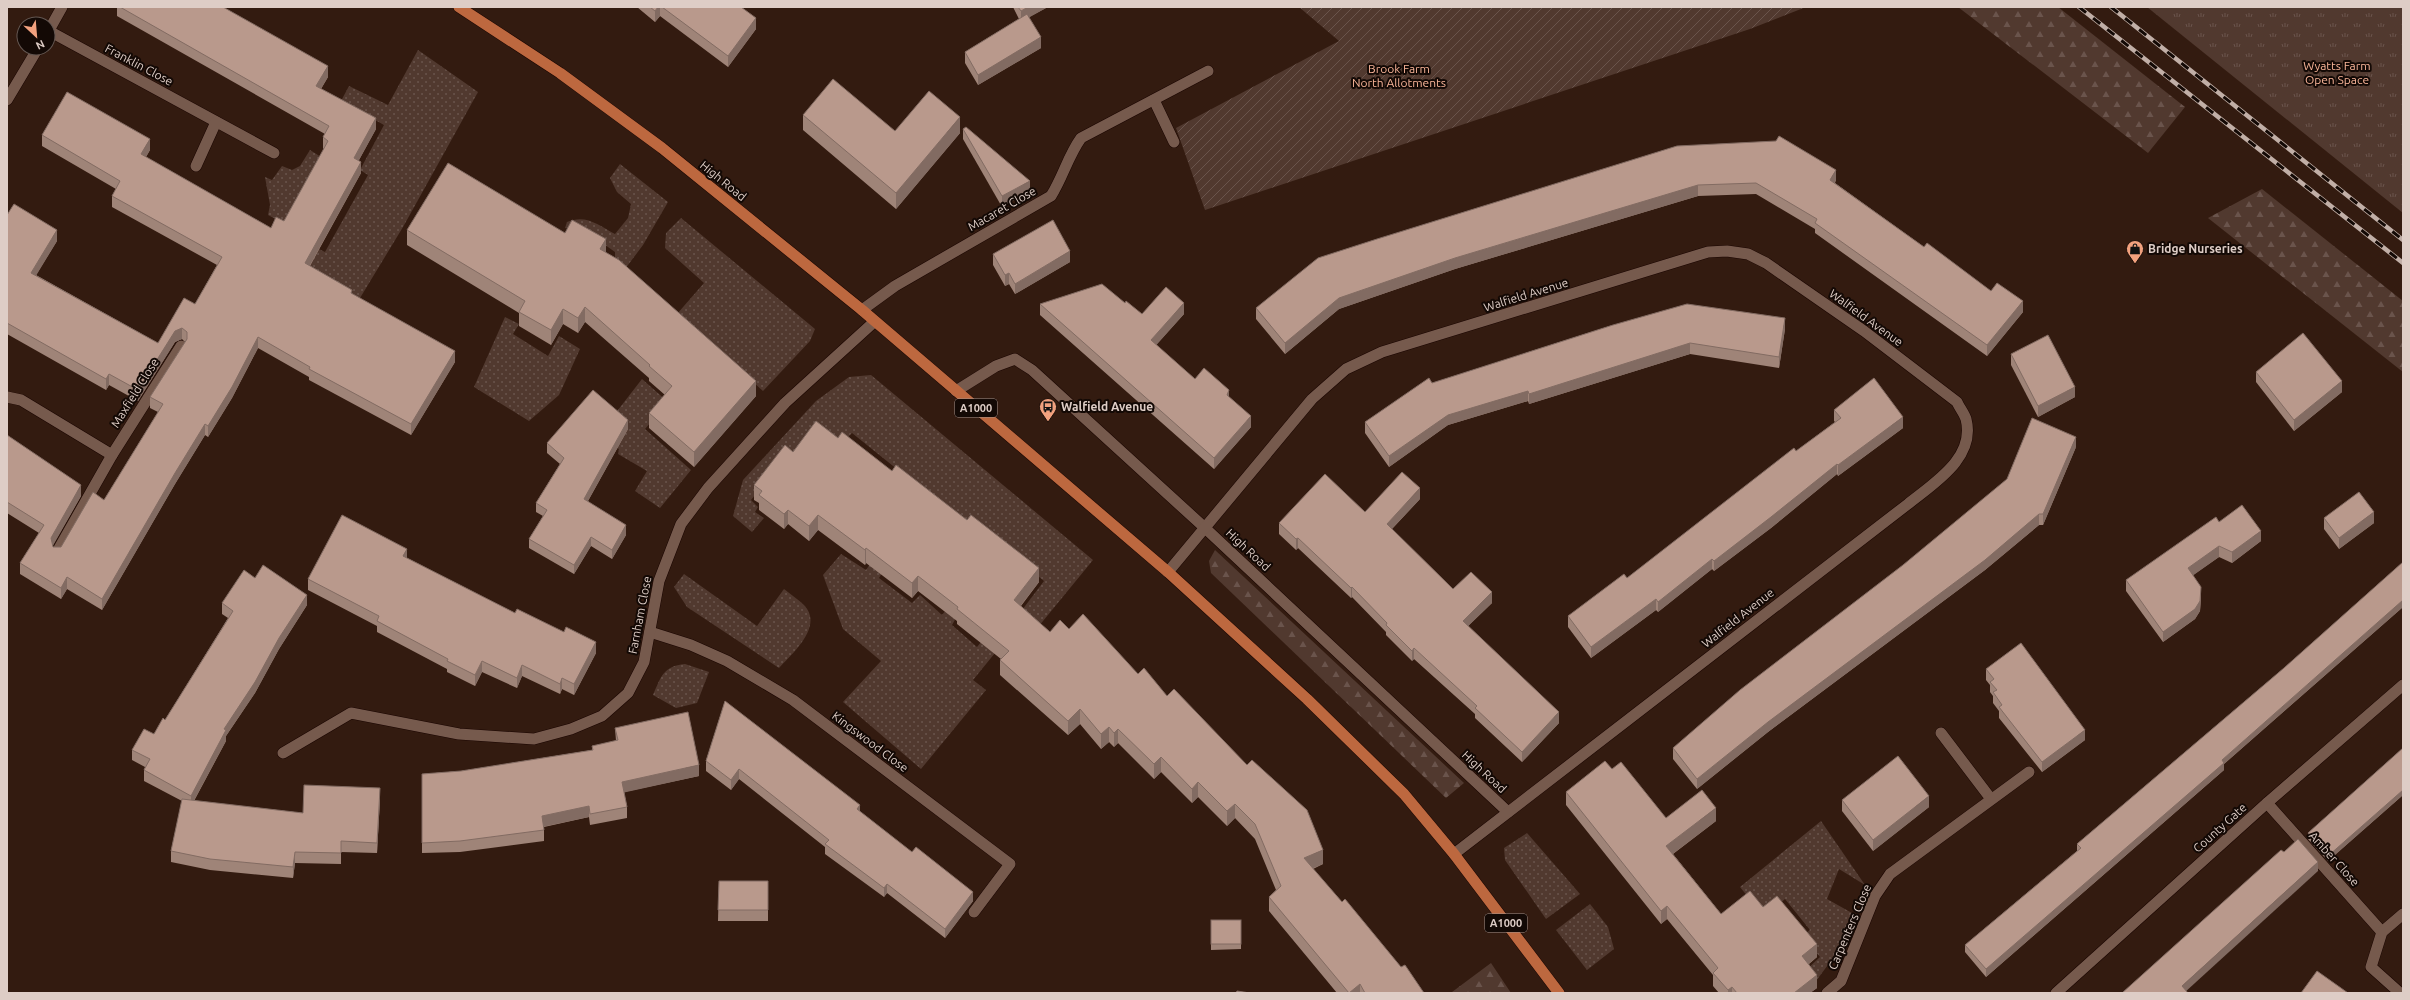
<svg xmlns="http://www.w3.org/2000/svg" width="2410" height="1000" font-family="Ubuntu,sans-serif">
	<style>
		.grass { fill: url(#grass-dots) }
		.forest { fill: url(#forest-firs) }
		.park { fill: url(#park-tufts) }
		.garden { fill: url(#garden-furrows) }
		.lines { fill: none; stroke-linecap: round; stroke-linejoin: round }
		.minor-casing { stroke: #1a0500; stroke-width: 12 }
		.primary-casing { stroke: #1a0500; stroke-width: 12 }
		.minor { stroke: #765a4d; stroke-width: 11 }
		.primary { stroke: #bd683f; stroke-width: 11 }
		.rail-casing { stroke: #c1afa7; stroke-width: 4.5 }
		.rail { stroke: #130905; stroke-width: 3; stroke-dasharray: 9; stroke-linecap: butt }
		.wall { fill: #9f8478 }
		.shaded-wall { fill: #826b62 }
		.building { fill: #b9998c; stroke: #826b62 }
		.labels { text-anchor: middle; stroke-width: 4; stroke-linejoin: round; paint-order: stroke }
		.shield { fill: #130905; stroke: #a1928c; stroke-width: 1 }
		.shield-label { font-size: 11px; font-weight: bold; fill: #decdc6 }
		.street-label { font-size: 12px; fill: #decdc6; stroke: #130905 }
		.park-label { font-size: 12px; fill: #f9b599; stroke: #130905 }
		.poi-label { font-size: 12px; font-weight: bold; fill: #decdc6; stroke: #130905; text-anchor: start }
	</style>
	<defs>
		<pattern id="grass-dots" width="8" height="8" patternUnits="userSpaceOnUse"><rect width="8" height="8" fill="#51392f"/><path d="M2 2h.1M6 6h.1" fill="none" stroke="#6a544c" stroke-width="1.8" stroke-linecap="round"/></pattern>
		<pattern id="forest-firs" width="22" height="20" patternUnits="userSpaceOnUse"><rect width="22" height="20" fill="#51392f"/><path d="M5 1l3.5 6h-7zM16 11l3.5 6h-7z" fill="#6a544c"/></pattern>
		<pattern id="park-tufts" width="24" height="20" patternUnits="userSpaceOnUse"><rect width="24" height="20" fill="#51392f"/><path d="M3 7l-1-3M5 7V3M7 7l1-3M15 17l-1-3M17 17v-4M19 17l1-3" fill="none" stroke="#6a544c"/></pattern>
		<pattern id="garden-furrows" width="10" height="10" patternUnits="userSpaceOnUse"><rect width="10" height="10" fill="#51392f"/><path d="M-1 1l2-2M0 10L10 0M9 11l2-2" fill="none" stroke="#6a544c"/></pattern>
	</defs>
	<rect width="100%" height="100%" fill="#331b10"/>
	<g class="grass">
		<polygon points="418,50 478,92 403,227 360,298 322,277 295,290 319,249 325,252 368,175 360,170 384,125 341,101 349,86 388,105"/>
		<polygon points="310,150 321,157 283,223 268,215 270,205 265,177 272,180 282,166 292,170 300,166"/>
		<path d="M620,164L668,202L643,245L625,269L615,261V252L591,235L565,228L567,222C586,214 598,225 615,234L628,218L631,204L617,192L610,178Z"/>
		<polygon points="681,218 815,329 810,341 763,391 677,314 704,283 665,248 666,233"/>
		<polygon points="505,317 519,324 513,334 548,356 559,336 580,349 559,395 529,421 474,387"/>
		<polygon points="871,375 1093,560 1034,632 1016,618 1044,581 968,518 964,523 852,433 842,443 792,460 787,456 751,500 758,507 755,512 764,518 752,532 733,516 743,480 816,401 849,377"/>
		<polygon points="642,379 668,402 645,429 691,470 660,508 635,491 647,471 618,454 619,449 597,437"/>
		<polygon points="841,554 866,570 870,564 882,573 879,578 912,603 920,595 942,615 946,610 956,618 952,625 977,647 981,642 995,653 973,680 986,690 921,769 843,702 881,661 843,629 823,575"/>
		<path d="M684,574L757,626L784,589C790,594 798,599 804,605C824,626 793,653 779,668L687,607L674,587Z"/>
		<path d="M685,664L709,672L697,703L676,708L653,695C661,677 663,666 685,664Z"/>
		<polygon points="1821,821 1865,885 1839,869 1827,899 1852,913 1836,954 1816,981 1806,970 1820,957 1802,936 1810,930 1785,899 1764,917 1740,887"/>
		<polygon points="1527,833 1580,894 1546,919 1505,860 1504,848"/>
		<polygon points="1590,904 1608,927 1614,949 1587,970 1556,930"/>
	</g>
	<g class="forest">
		<polygon points="1958,7 2058,7 2185,107 2148,153"/>
		<polygon points="2262,189 2403,301 2403,372 2208,218"/>
		<polygon points="1215,550 1464,783 1446,798 1211,573 1209,561"/>
		<polygon points="1491,963 1511,993 1452,993 1452,992"/>
	</g>
	<polygon class="park" points="2147,7 2403,7 2403,213"/>
	<polygon class="garden" points="1299,7 1806,7 1750,29 1205,210 1176,128 1339,41"/>
	<g class="lines">
		<defs>
			<g id="minor">
				<polyline points="49,31 274,153"/>
				<polyline points="48,32 62,7"/>
				<polyline points="7,100 38,48"/>
				<polyline points="1154,100 1174,142"/>
				<polyline points="196,166 216,122"/>
				<path d="M862,310L895,286L1051,196C1063,177 1068,156 1081,138L1208,71"/>
				<polyline points="956,391 996,366 1015,359 1032,370 1205,528 1508,812"/>
				<polyline points="7,397 21,400 112,455 57,552"/>
				<polyline points="112,455 181,346"/>
				<path d="M1168,572L1312,399L1346,369L1382,352L1708,252L1727,251L1748,254L1766,263L1864,331L1957,402C1959,407 1964,413 1966,419C1976,458 1934,483 1908,504L1454,854"/>
				<polyline points="650,632 691,645 727,661 793,700 1010,864 974,912"/>
				<polyline points="1941,733 1991,799"/>
				<polyline points="283,753 351,713 459,734 534,739 571,729 602,716 628,693 644,662 659,581 681,524 708,488 785,403 874,322"/>
				<polyline points="2267,803 2382,932"/>
				<polyline points="1827,993 1841,981 1875,896 1890,874 2029,772"/>
				<polyline points="2056,993 2267,803 2403,685"/>
				<polyline points="2400,993 2371,967 2382,932 2403,914"/>
			</g>
			<polyline id="primary" points="459,7 560,73 662,148 862,310 1168,572 1307,699 1404,794 1454,854 1559,993"/>
		</defs>
		<use href="#minor" class="minor-casing"/>
		<use href="#primary" class="primary-casing"/>
		<use href="#minor" class="minor"/>
		<use href="#primary" class="primary"/>
		<defs>
			<g id="rail">
				<polyline points="2079,7 2403,263"/>
				<polyline points="2111,7 2403,240"/>
			</g>
		</defs>
		<use href="#rail" class="rail-casing"/>
		<use href="#rail" class="rail"/>
	</g>
	<g class="wall">
		<polygon points="117,7 223,7 328,77 321,89 376,129 359,160 361,173 310,266 455,362 411,435 309,380 309,377 258,348 232,398 208,437 205,435 175,484 102,610 67,589 61,599 20,574 20,563 39,533 7,513 7,435 81,496 53,545 53,547 61,547 104,500 158,412 150,408 150,397 185,342 182,339 175,342 138,401 109,385 106,390 7,334 7,215 57,241 36,275 158,343 195,304 217,265 112,207 112,196 116,189 42,146 42,135 150,150 146,157 271,228 284,221 324,149 323,148 323,137 325,134 117,16"/>
		<polygon points="637,7 741,7 756,29 728,67 660,16 655,22"/>
		<polygon points="1013,7 1046,7 1046,8 1029,17 1041,48 978,85 965,63 965,52 1019,19"/>
		<polygon points="803,115 895,131 960,133 896,209 803,130"/>
		<polygon points="963,129 1030,191 1002,207 963,139"/>
		<polygon points="1677,146 1836,180 1835,183 1924,247 2023,312 1987,356 1815,233 1815,229 1756,194 1698,196 1455,269 1339,309 1285,354 1256,319 1256,308"/>
		<polygon points="407,230 565,233 606,253 756,396 694,467 649,428 649,413 665,395 649,381 649,378 585,322 578,333 563,324 551,345 519,326 519,313 407,245"/>
		<polygon points="993,254 1070,262 1015,294 1009,284 1005,286 993,265"/>
		<polygon points="1125,303 1142,314 1184,314 1156,345 1195,379 1229,397 1251,427 1214,469 1040,315 1040,304"/>
		<polygon points="1613,325 1785,329 1779,368 1690,354 1529,404 1528,401 1448,425 1389,467 1365,433 1365,422 1432,383"/>
		<polygon points="2011,354 2075,397 2038,417 2011,365"/>
		<polygon points="2256,372 2342,392 2294,431 2256,382"/>
		<polygon points="1834,410 1903,428 1838,476 1837,474 1771,528 1714,571 1712,569 1658,612 1656,610 1591,658 1568,627 1568,616 1627,578 1835,422 1834,421"/>
		<polygon points="628,429 588,501 626,535 612,559 591,546 574,574 529,548 529,539 543,516 536,512 536,503 560,464 547,453 547,443"/>
		<polygon points="838,438 892,471 1039,582 1021,606 1050,632 1069,629 1138,674 1167,696 1323,864 1313,869 1342,902 1424,993 1337,993 1269,911 1269,897 1276,890 1255,839 1235,818 1227,826 1198,797 1192,803 1161,772 1154,779 1118,743 1114,747 1109,742 1101,749 1080,724 1068,735 1000,675 1000,660 1001,659 957,624 957,621 918,591 912,598 866,563 865,565 818,530 809,541 788,524 784,529 759,510 759,503 754,500 754,485 793,452"/>
		<polygon points="2076,447 2043,525 2039,525 1985,570 1768,732 1697,789 1673,759 1673,748"/>
		<polygon points="1420,499 1392,529 1453,589 1492,603 1468,626 1559,723 1522,762 1475,718 1475,714 1414,659 1412,661 1386,635 1386,632 1352,597 1351,598 1298,548 1296,550 1279,534 1279,523 1365,512"/>
		<polygon points="2324,518 2374,523 2339,549 2324,529"/>
		<polygon points="2219,522 2261,541 2232,563 2219,557 2193,575 2201,598 2200,611 2195,619 2163,642 2126,591 2126,580"/>
		<polygon points="407,558 515,613 596,653 574,695 562,689 560,694 522,676 517,688 482,672 475,686 447,672 447,669 377,632 377,626 308,590 308,579"/>
		<polygon points="2403,562 2403,607 2224,764 2224,770 1986,977 1965,952 1965,945 2077,851 2077,844 2284,668"/>
		<polygon points="255,578 307,605 279,649 255,693 226,736 226,741 194,801 303,813 380,799 377,853 341,852 341,864 295,863 293,878 210,870 171,862 171,851 182,801 144,781 144,770 145,767 132,760 132,750 154,734 165,720 228,618 222,614 222,603"/>
		<polygon points="1986,669 2085,740 2042,772 1999,718 1999,711 1993,703 1993,696 1990,692 1990,685 1986,680"/>
		<polygon points="725,701 860,812 973,901 945,938 887,893 884,897 825,854 825,847 739,779 731,790 706,771 706,761"/>
		<polygon points="615,728 699,776 624,792 627,807 627,818 590,825 589,817 544,827 544,841 460,852 422,853 422,774 461,771 592,750 592,746 616,741"/>
		<polygon points="2403,748 2403,795 2328,861 2308,839 2308,833"/>
		<polygon points="1612,769 1666,818 1716,821 1673,854 1721,914 1763,907 1817,957 1809,964 1817,988 1810,993 1719,993 1713,986 1713,975 1667,919 1661,924 1566,805 1566,792"/>
		<polygon points="1842,800 1929,807 1873,851 1842,811"/>
		<polygon points="719,881 768,881 768,921 718,921"/>
		<polygon points="1211,920 1241,920 1241,949 1211,950"/>
	</g>
	<g class="shaded-wall">
		<polygon points="658,7 660,7 660,16 655,22 655,11"/>
		<polygon points="1028,7 1046,7 1046,8 1021,22 1021,11"/>
		<polygon points="756,18 756,29 728,67 728,56"/>
		<polygon points="1041,37 1041,48 978,85 978,75"/>
		<polygon points="328,66 328,77 316,97 316,86"/>
		<polygon points="960,117 960,133 896,209 896,193"/>
		<polygon points="376,118 376,129 354,169 354,158"/>
		<polygon points="150,139 150,150 141,165 141,154"/>
		<polygon points="361,162 361,173 305,274 305,263"/>
		<polygon points="1836,170 1836,180 1830,190 1830,180"/>
		<polygon points="1030,181 1030,191 1002,207 1002,196"/>
		<polygon points="1698,185 1698,196 1455,269 1339,309 1285,354 1285,343 1339,298 1455,258"/>
		<polygon points="57,230 57,241 31,284 31,273"/>
		<polygon points="606,239 606,254 600,249"/>
		<polygon points="1070,251 1070,262 1015,294 1015,284"/>
		<polygon points="1009,273 1009,284 1005,286 1005,275"/>
		<polygon points="2023,301 2023,312 1987,356 1987,345"/>
		<polygon points="1184,303 1184,314 1151,351 1151,340"/>
		<polygon points="585,307 585,322 578,333 578,318"/>
		<polygon points="563,309 563,324 551,345 551,330"/>
		<polygon points="1785,318 1785,329 1779,368 1779,357"/>
		<polygon points="182,328 182,339 175,342 138,401 138,390 175,331"/>
		<polygon points="258,337 258,348 232,398 208,437 208,426"/>
		<polygon points="1690,343 1690,354 1529,404 1529,394"/>
		<polygon points="455,351 455,362 411,435 411,424"/>
		<polygon points="109,374 109,385 106,390 106,379"/>
		<polygon points="756,381 756,396 694,467 694,452"/>
		<polygon points="2342,381 2342,392 2294,431 2294,420"/>
		<polygon points="2075,387 2075,397 2038,417 2038,406"/>
		<polygon points="1229,390 1229,401 1227,395"/>
		<polygon points="1528,391 1528,401 1448,425 1389,467 1389,456 1448,415"/>
		<polygon points="1251,416 1251,427 1214,469 1214,458"/>
		<polygon points="1903,417 1903,428 1838,476 1838,465"/>
		<polygon points="628,420 628,429 584,508 584,499"/>
		<polygon points="205,424 205,435 175,484 102,610 102,599 175,473"/>
		<polygon points="2076,437 2076,447 2043,525 2043,514"/>
		<polygon points="1837,464 1837,474 1771,528 1714,571 1714,561"/>
		<polygon points="81,485 81,496 51,549 51,538"/>
		<polygon points="1420,488 1420,499 1387,534 1387,524"/>
		<polygon points="788,510 788,524 784,529 784,514"/>
		<polygon points="2374,512 2374,523 2339,549 2339,538"/>
		<polygon points="2039,514 2039,525 1985,570 1768,732 1697,789 1697,779 1768,722"/>
		<polygon points="818,515 818,530 809,541 809,526"/>
		<polygon points="626,525 626,535 612,559 612,550"/>
		<polygon points="2261,531 2261,541 2232,563 2232,552"/>
		<polygon points="591,537 591,546 574,574 574,565"/>
		<polygon points="1298,538 1298,548 1296,550 1296,539"/>
		<polygon points="2219,546 2219,557 2188,579 2188,568"/>
		<polygon points="866,548 866,563 865,565 865,550"/>
		<polygon points="407,549 407,560 403,556"/>
		<polygon points="1712,559 1712,569 1658,612 1658,602"/>
		<polygon points="1039,568 1039,582 1014,614 1014,600"/>
		<polygon points="918,576 918,591 912,598 912,583"/>
		<polygon points="67,577 67,589 61,599 61,588"/>
		<polygon points="1352,587 1352,597 1351,598 1351,588"/>
		<polygon points="2201,587 2201,598 2200,611 2195,619 2163,642 2163,632"/>
		<polygon points="1492,592 1492,603 1463,631 1463,621"/>
		<polygon points="307,595 307,605 279,649 255,693 226,736 226,741 191,806 191,796 224,729 279,638"/>
		<polygon points="1656,599 1656,610 1591,658 1591,647"/>
		<polygon points="2403,600 2403,607 2224,764 2224,770 1986,977 1986,969 2222,760"/>
		<polygon points="596,642 596,653 574,695 574,684"/>
		<polygon points="1414,648 1414,659 1412,661 1412,651"/>
		<polygon points="482,661 482,672 475,686 475,675"/>
		<polygon points="522,665 522,676 517,688 517,678"/>
		<polygon points="562,678 562,689 560,694 560,684"/>
		<polygon points="1080,709 1080,724 1068,735 1068,721"/>
		<polygon points="1559,712 1559,723 1522,762 1522,752"/>
		<polygon points="1109,727 1109,742 1101,749 1101,734"/>
		<polygon points="1118,729 1118,743 1114,747 1114,733"/>
		<polygon points="2085,730 2085,740 2042,772 2042,762"/>
		<polygon points="1161,757 1161,772 1154,779 1154,764"/>
		<polygon points="699,765 699,776 622,793 622,782"/>
		<polygon points="739,769 739,779 731,790 731,780"/>
		<polygon points="1198,782 1198,797 1192,803 1192,789"/>
		<polygon points="380,788 380,799 377,853 377,843"/>
		<polygon points="2403,790 2403,795 2328,861 2328,856"/>
		<polygon points="1929,796 1929,807 1873,851 1873,840"/>
		<polygon points="1235,804 1235,818 1227,826 1227,811"/>
		<polygon points="860,805 860,815 857,809"/>
		<polygon points="589,806 589,817 542,827 542,816"/>
		<polygon points="1716,808 1716,821 1666,859 1666,846"/>
		<polygon points="1323,850 1323,864 1304,872 1304,858"/>
		<polygon points="295,852 295,863 293,878 293,867"/>
		<polygon points="2318,862 2318,871 2184,993 2182,986"/>
		<polygon points="887,884 887,893 884,897 884,888"/>
		<polygon points="973,892 973,901 945,938 945,929"/>
		<polygon points="1667,906 1667,919 1661,924 1661,911"/>
		<polygon points="1817,944 1817,957 1802,969 1802,956"/>
		<polygon points="1817,975 1817,988 1810,993 1794,993"/>
		<polygon points="1360,984 1360,993 1349,993"/>
		<polygon points="1732,987 1732,993 1728,993 1728,990"/>
	</g>
	<g class="building">
		<polygon points="120,7 223,7 328,66 316,86 376,118 354,158 361,162 305,263 352,290 351,293 455,351 411,424 309,369 310,367 258,337 232,387 208,426 205,424 175,473 102,599 67,577 61,588 20,563 44,525 7,502 7,497 8,496 7,496 7,435 81,485 51,538 53,547 61,547 93,492 104,500 163,404 150,397 187,339 187,332 182,328 175,331 138,390 109,374 106,379 7,323 7,215 14,204 57,230 31,273 158,343 184,298 195,304 222,257 112,196 120,181 42,135 67,92 150,139 141,154 271,228 276,217 284,221 328,141 323,137 329,126"/>
		<polygon points="650,7 658,7 655,11"/>
		<polygon points="662,7 741,7 756,18 728,56"/>
		<polygon points="1018,7 1028,7 1021,11"/>
		<polygon points="1027,14 1041,37 978,75 965,52"/>
		<polygon points="833,79 895,131 929,91 960,117 896,193 803,115"/>
		<polygon points="966,127 1030,181 1002,196 963,129"/>
		<polygon points="1779,136 1836,170 1830,180 1924,247 1927,243 1991,291 1997,283 2023,301 1987,345 1815,223 1817,219 1756,183 1698,185 1455,258 1339,298 1285,343 1256,308 1318,258 1377,239 1677,146 1776,141"/>
		<polygon points="448,163 565,233 572,220 606,239 600,249 619,260 756,381 694,452 649,413 672,386 649,366 650,365 585,307 578,318 563,309 551,330 519,312 525,301 407,230"/>
		<polygon points="1053,220 1070,251 1015,284 1009,273 1005,275 993,254"/>
		<polygon points="1102,284 1125,303 1126,301 1142,314 1166,287 1184,303 1151,340 1195,379 1204,368 1229,390 1227,395 1251,416 1214,458 1040,304"/>
		<polygon points="1687,304 1785,318 1779,357 1690,343 1529,394 1528,391 1448,415 1389,456 1365,422 1429,378 1432,383 1613,325"/>
		<polygon points="2303,333 2342,381 2294,420 2256,372"/>
		<polygon points="2048,335 2075,387 2038,406 2011,354"/>
		<polygon points="1874,378 1903,417 1838,465 1837,464 1771,517 1714,561 1712,559 1658,602 1656,599 1591,647 1568,616 1624,574 1627,578 1794,448 1796,451 1841,418 1834,410"/>
		<polygon points="593,390 628,420 584,499 626,525 612,550 591,537 574,565 529,539 547,510 536,503 564,458 547,443"/>
		<polygon points="2032,418 2076,437 2043,514 2039,514 1985,560 1768,722 1697,779 1673,748 1740,690 1903,565 2007,479"/>
		<polygon points="816,421 838,438 842,432 892,471 896,465 967,520 971,515 1039,568 1014,600 1050,632 1060,620 1069,629 1083,614 1138,674 1144,668 1167,696 1174,689 1247,765 1252,760 1307,810 1323,850 1304,858 1342,902 1345,899 1401,967 1405,965 1424,993 1365,993 1360,984 1349,993 1269,897 1281,886 1255,824 1235,804 1227,811 1198,782 1192,789 1161,757 1154,764 1118,729 1114,733 1109,727 1101,734 1080,709 1068,721 1000,660 1009,651 957,609 958,607 918,576 912,583 866,548 865,550 818,515 809,526 788,510 784,514 759,495 762,491 754,485 785,445 793,452"/>
		<polygon points="1402,472 1420,488 1387,524 1453,589 1471,572 1492,592 1463,621 1559,712 1522,752 1475,708 1477,706 1414,648 1412,651 1386,625 1387,623 1352,587 1351,588 1298,538 1296,539 1279,523 1325,474 1365,512"/>
		<polygon points="2359,492 2374,512 2339,538 2324,518"/>
		<polygon points="2242,505 2261,531 2232,552 2219,546 2188,568 2201,587 2200,601 2195,609 2163,632 2126,580 2216,517 2219,522"/>
		<polygon points="342,515 407,549 403,556 515,613 517,609 564,632 566,627 596,642 574,684 562,678 560,684 522,665 517,678 482,661 475,675 447,661 448,659 377,621 379,616 308,579"/>
		<polygon points="2403,562 2403,600 2222,760 2224,763 1986,969 1965,945 2081,848 2077,844 2284,668"/>
		<polygon points="263,565 307,595 279,638 255,682 224,729 226,730 191,796 144,770 150,759 132,750 144,729 154,734 163,718 165,720 233,611 222,603 244,570 255,578"/>
		<polygon points="2021,643 2085,730 2042,762 1999,707 2002,705 1993,692 1997,690 1990,682 1994,679 1986,669"/>
		<polygon points="725,701 860,805 857,809 912,852 916,847 973,892 945,929 887,884 884,888 825,844 829,840 739,769 731,780 706,761"/>
		<polygon points="688,712 699,765 622,782 627,807 590,814 589,806 542,816 544,830 460,841 422,843 422,774 461,771 593,750 592,746 618,740 615,728"/>
		<polygon points="2403,748 2403,790 2328,856 2308,833"/>
		<polygon points="1898,756 1929,796 1873,840 1842,800"/>
		<polygon points="1605,761 1612,769 1621,762 1666,818 1702,790 1716,808 1666,846 1721,914 1750,891 1763,907 1777,896 1817,944 1802,956 1817,975 1794,993 1737,993 1732,987 1728,990 1713,973 1718,968 1667,906 1661,911 1566,792"/>
		<polygon points="304,785 380,788 377,843 341,841 341,853 295,852 293,867 210,859 171,851 182,799 303,813"/>
		<polygon points="2298,839 2318,862 2182,986 2188,993 2122,993 2281,850 2284,852"/>
		<polygon points="719,881 768,881 768,910 718,910"/>
		<rect x="1211" y="920" width="30" height="24"/>
		<polygon points="2317,971 2348,993 2301,993"/>
		<polygon points="1237,991 1250,993 1236,993"/>
	</g>
	<defs>
		<symbol id="shop-pin" viewBox="-11 -11 22 30"><path d="M0 17L-7.5 6A9.5 9.5 0 1 1 7.5 6Z" fill="#f2a17e" stroke="#130905"/><path d="M-5-2.5h2.3a2.7 3.5 0 0 1 5.4 0H5L5.5 6h-11ZM-1.5-2.5h3a1.5 2.3 0 0 0-3 0Z" fill="#111"/></symbol>
		<symbol id="bus-pin" viewBox="-11 -11 22 30"><path d="M0 17L-7.5 6A9.5 9.5 0 1 1 7.5 6Z" fill="#f2a17e" stroke="#130905"/><path d="M-5-6H5V4H4V6H2V4H-2V6H-4V4H-5ZM-3.5-4V0h7V-4ZM-3.5 1.2v1.5H-2V1.2ZM2 1.2v1.5H3.5V1.2Z" fill="#111"/></symbol>
	</defs>
	<g fill-rule="evenodd">
		<use href="#shop-pin" x="2125" y="239" width="20" height="27"/>
		<use href="#bus-pin" x="1038" y="397" width="20" height="27"/>
	</g>
	<g class="labels">
		<g class="shield">
			<rect x="955" y="399" width="42" height="18" rx="3"/>
			<rect x="1485" y="914" width="42" height="18" rx="3"/>
		</g>
		<g class="shield-label">
			<text x="976" y="412">A1000</text>
			<text x="1506" y="927">A1000</text>
		</g>
		<g class="street-label">
			<text transform="translate(139 65) rotate(28)" y="4">Franklin Close</text>
			<text transform="translate(723 181) rotate(39)" y="4">High Road</text>
			<text transform="translate(1002 209) rotate(-30)" y="4">Macaret Close</text>
			<text transform="translate(1526 295) rotate(-17)" y="4">Walfield Avenue</text>
			<text transform="translate(1866 318) rotate(36)" y="4">Walfield Avenue</text>
			<text transform="translate(135 393) rotate(-58)" y="4">Maxfield Close</text>
			<text transform="translate(1248 550) rotate(43)" y="4">High Road</text>
			<text transform="translate(640 615) rotate(-79)" y="4">Farnham Close</text>
			<text transform="translate(1738 618) rotate(-38)" y="4">Walfield Avenue</text>
			<text transform="translate(870 742) rotate(37)" y="4">Kingswood Close</text>
			<text transform="translate(1484 772) rotate(43)" y="4">High Road</text>
			<text transform="translate(2220 828) rotate(-42)" y="4">County Gate</text>
			<text transform="translate(2334 859) rotate(48)" y="4">Amber Close</text>
			<text transform="translate(1850 927) rotate(-67)" y="4">Carpenters Close</text>
		</g>
		<g class="park-label">
			<text x="2337" y="70">Wyatts Farm<tspan x="2337" dy="14">Open Space</tspan></text>
			<text x="1399" y="73">Brook Farm<tspan x="1399" dy="14">North Allotments</tspan></text>
		</g>
		<g class="poi-label">
			<text x="2148" y="253">Bridge Nurseries</text>
			<text x="1061" y="411">Walfield Avenue</text>
		</g>
	</g>
	<rect width="2410" height="1000" fill="none" stroke="#decdc6" stroke-width="16"/>
	<g transform="translate(36 36) rotate(154)"><circle r="19" fill="#130905" stroke="#645752"/>
	<path d="M0-3L7 15L0 10L-7 15Z" fill="#f2a17e"/>
	<text y="-6" font-size="11" font-weight="bold" text-anchor="middle" fill="#decdc6">N</text>
	</g>
</svg>
